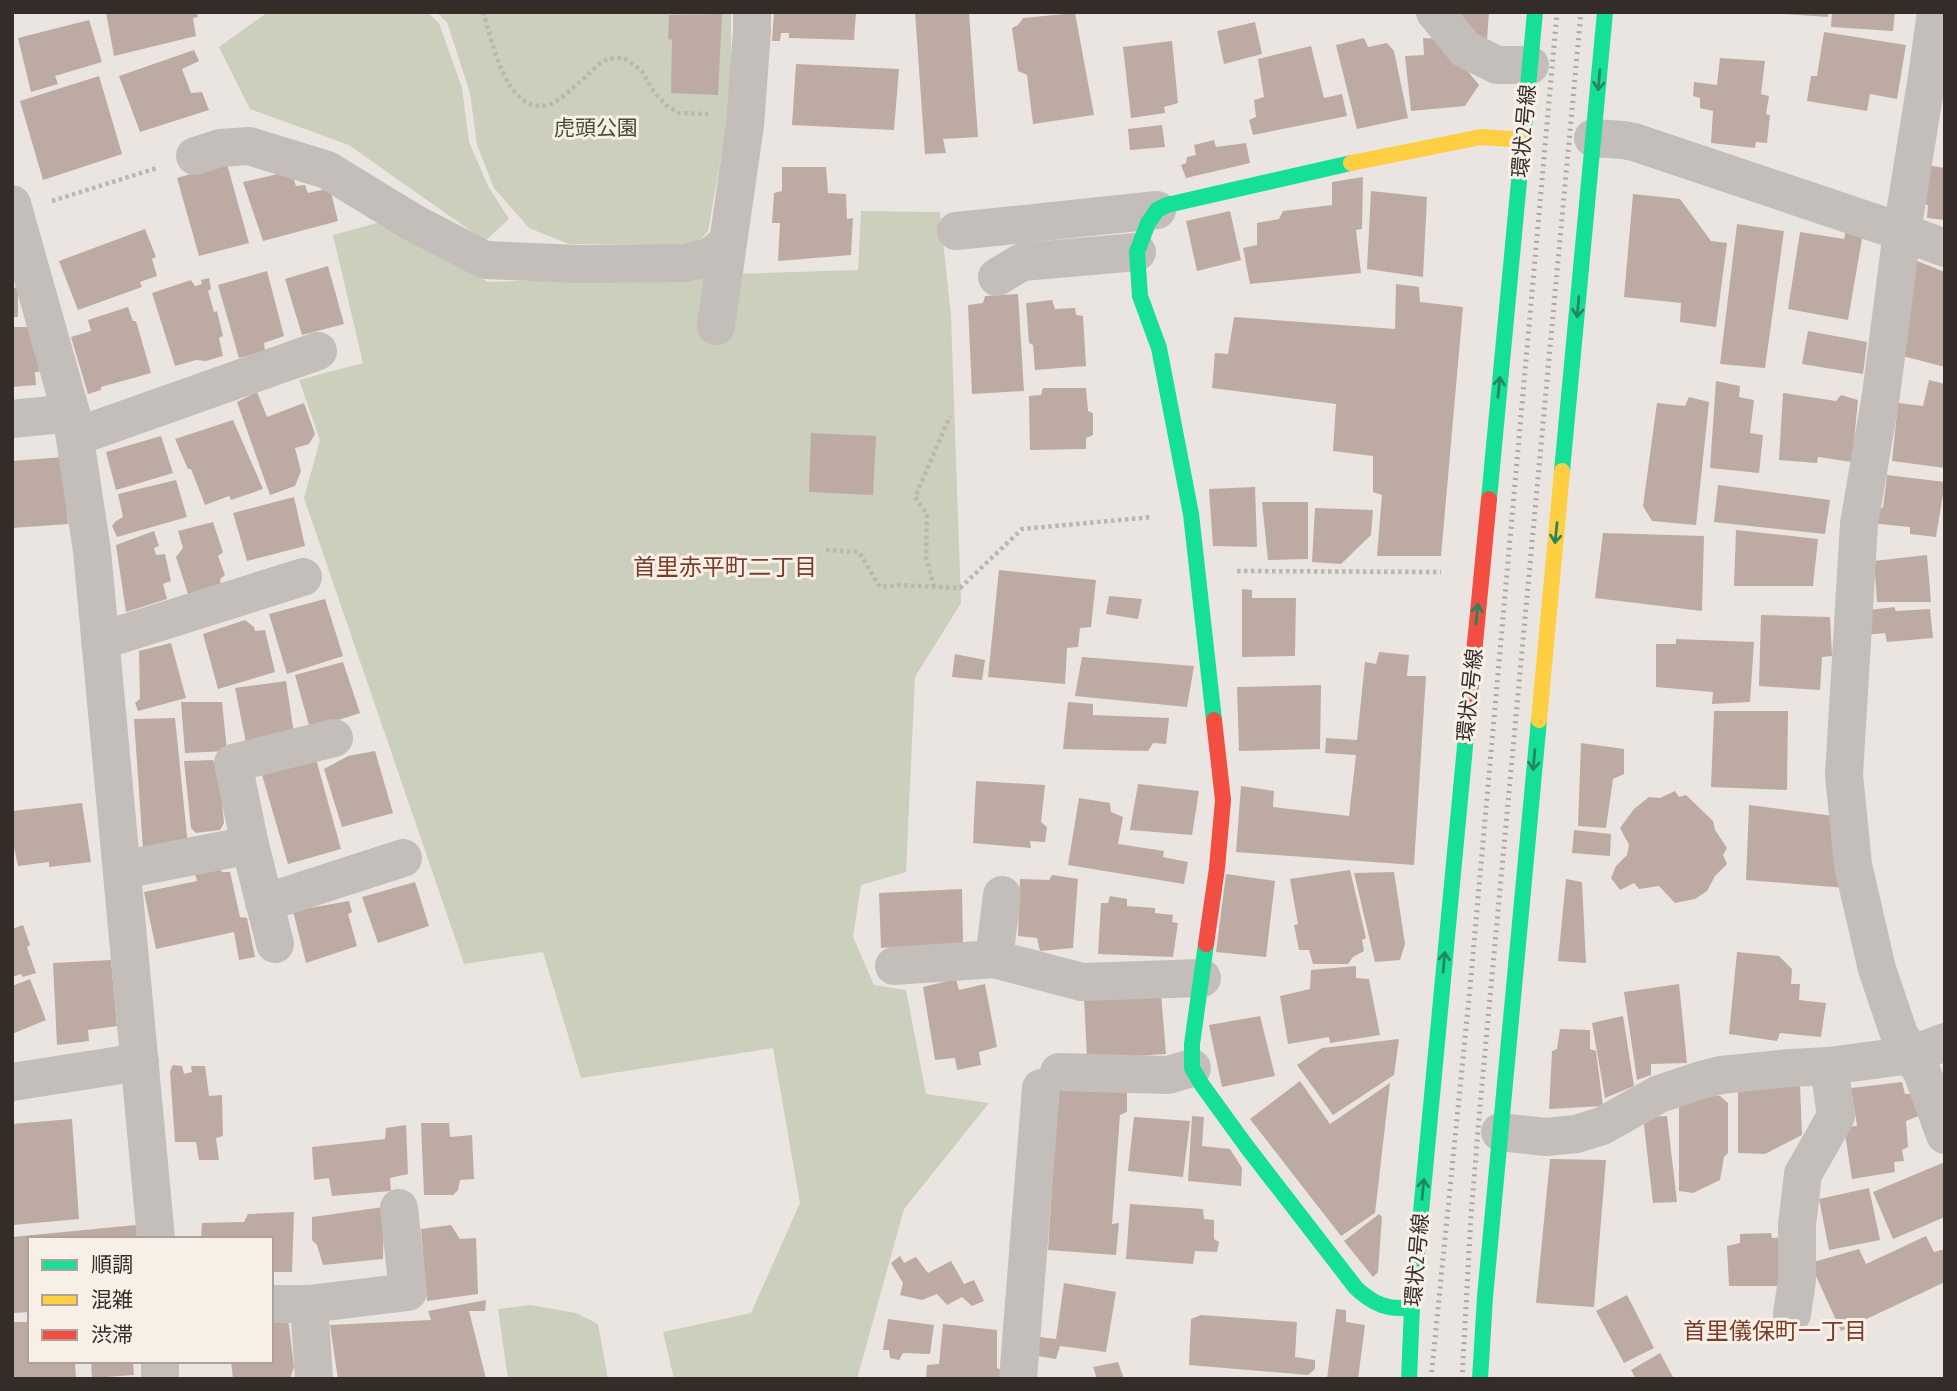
<svg xmlns="http://www.w3.org/2000/svg" width="1957" height="1391" font-family="'PT Sans Narrow','Noto Sans JP',sans-serif">
	<style>
		.green { fill: #cbcfbb }
		.building { fill: #bdaba3 }
		.lines { fill: none; stroke-linecap: round; stroke-linejoin: round }
		.path { stroke: #bcb6b2; stroke-width: 4.5; stroke-dasharray: 3.5 3.5; stroke-linecap: butt }
		.street { stroke: #c3beb9; stroke-width: 38 }
		.fast { stroke: #16e098; stroke-width: 16 }
		.slow { stroke: #ffcf43; stroke-width: 16 }
		.jam { stroke: #f24e42; stroke-width: 16 }
		.rail { stroke: #aca7a3; stroke-width: 5; stroke-dasharray: 2 5; stroke-linecap: butt }
		.oneway { stroke: #258660 }
		.labels { text-anchor: middle; stroke-width: 6; stroke-linejoin: round; paint-order: stroke }
		.park-label { font-size: 21px; fill: #43502e; stroke: #f8f0e7 }
		.street-label { font-size: 21px; fill: #342c28; stroke: #f8f0e7 }
		.neighbourhood-label { font-size: 23px; fill: #7c3c28; stroke: #f8f0e7 }
	</style>
	<rect width="100%" height="100%" fill="#eae5e0"/>
	<g class="green">
		<polygon points="268,12 427,12 439,23 462,88 469,142 488,186 509,219 485,241 349,145 250,109 219,47"/>
		<polygon points="436,12 731,12 731,101 708,231 696,245 569,244 529,228 494,188 477,145 470,93 447,22"/>
		<polygon points="861,211 940,212 951,316 961,603 915,677 906,872 861,885 853,937 874,985 906,990 926,1094 989,1103 904,1209 857,1379 674,1379 663,1332 751,1313 800,1203 773,1048 581,1078 543,952 464,964 304,498 320,440 299,380 363,363 333,235 377,223 488,282 858,270"/>
		<polygon points="530,1305 576,1313 598,1324 608,1379 508,1379 498,1309"/>
	</g>
	<g class="building">
		<polygon points="106,12 197,12 198,17 193,18 196,36 114,56"/>
		<polygon points="774,12 856,12 854,40 789,38 789,33 781,33 780,41 772,41"/>
		<polygon points="915,12 969,12 978,137 943,139 946,153 925,154"/>
		<polygon points="1453,12 1489,12 1487,40 1475,39"/>
		<polygon points="1785,12 1828,12 1828,17 1785,14"/>
		<polygon points="1832,12 1895,12 1893,31 1831,27"/>
		<polygon points="1075,13 1094,115 1033,124 1027,75 1018,71 1012,28 1018,25 1023,18"/>
		<polygon points="722,14 718,95 671,93 672,40 668,39 669,15"/>
		<polygon points="89,20 102,62 55,76 58,84 31,92 18,38"/>
		<polygon points="1255,22 1262,54 1224,64 1217,31"/>
		<polygon points="1824,32 1906,45 1897,99 1870,94 1867,111 1807,101 1811,76 1817,76"/>
		<polygon points="1364,38 1368,47 1387,43 1394,51 1408,118 1357,129 1336,45"/>
		<polygon points="1423,38 1442,39 1479,85 1465,106 1411,111 1405,56 1424,55"/>
		<polygon points="1172,41 1178,103 1164,107 1165,113 1131,118 1123,47"/>
		<polygon points="1311,46 1324,98 1342,94 1347,116 1253,135 1249,120 1256,117 1254,100 1264,97 1258,59"/>
		<polygon points="194,50 199,61 182,69 191,93 202,92 209,110 140,132 119,76"/>
		<polygon points="1720,58 1765,61 1761,94 1769,96 1766,114 1770,115 1767,143 1756,142 1755,148 1711,143 1713,111 1700,108 1700,98 1693,96 1694,82 1717,85"/>
		<polygon points="796,64 899,69 894,130 792,125"/>
		<polygon points="99,76 122,154 43,180 20,101"/>
		<polygon points="1162,125 1165,147 1130,150 1128,129"/>
		<polygon points="1214,140 1216,147 1246,143 1250,163 1186,178 1181,165 1186,163 1187,157 1196,155 1194,145"/>
		<polygon points="227,164 249,243 199,256 177,178"/>
		<polygon points="1927,165 1945,168 1945,220 1927,218 1928,205 1918,204"/>
		<polygon points="782,167 826,167 828,193 846,194 847,219 853,218 851,255 778,261 780,223 772,223 774,193 782,191"/>
		<polygon points="291,171 296,186 305,185 308,193 330,188 338,221 263,241 243,182"/>
		<polygon points="1363,177 1362,229 1356,230 1361,273 1250,284 1243,248 1257,245 1257,223 1279,219 1283,211 1332,205 1332,182"/>
		<polygon points="1371,191 1427,197 1423,277 1367,269"/>
		<polygon points="1633,194 1680,199 1711,241 1727,243 1716,327 1680,322 1681,303 1624,297"/>
		<polygon points="1230,211 1241,260 1197,271 1186,221"/>
		<polygon points="1848,222 1864,227 1848,320 1788,309 1800,232 1844,239"/>
		<polygon points="1737,224 1784,231 1765,368 1720,364"/>
		<polygon points="145,229 156,257 152,259 157,276 140,282 142,287 78,310 59,261"/>
		<polygon points="1917,261 1945,272 1945,367 1895,354"/>
		<polygon points="328,266 344,324 302,335 285,279"/>
		<polygon points="267,271 284,336 264,343 265,351 239,358 218,285"/>
		<polygon points="209,278 211,289 208,291 214,312 217,311 223,336 219,338 223,356 206,361 196,360 175,366 152,293 191,280 195,286 202,284 201,280"/>
		<polygon points="1396,284 1419,287 1420,302 1463,307 1441,556 1377,556 1382,495 1373,492 1373,456 1333,451 1336,404 1212,388 1215,353 1228,354 1234,317 1395,329"/>
		<polygon points="12,287 18,288 18,317 12,317"/>
		<polygon points="1018,294 1024,391 972,394 968,305 983,303 985,296"/>
		<polygon points="1052,300 1055,309 1075,308 1076,315 1083,316 1086,366 1035,370 1033,345 1029,343 1026,303"/>
		<polygon points="128,307 133,321 136,321 151,373 101,387 101,390 88,394 71,337 91,331 88,320"/>
		<polygon points="12,327 35,327 39,372 35,372 36,385 12,387"/>
		<polygon points="1808,331 1867,342 1863,374 1802,364"/>
		<polygon points="1929,380 1945,384 1945,468 1892,461 1898,403 1923,406"/>
		<polygon points="1716,381 1740,386 1739,397 1754,400 1750,433 1763,435 1759,473 1710,468"/>
		<polygon points="1043,388 1086,388 1088,411 1093,413 1093,435 1086,438 1086,449 1030,450 1029,396 1041,395"/>
		<polygon points="257,392 267,417 304,403 315,434 309,444 295,448 301,471 295,486 270,495 237,402"/>
		<polygon points="1783,393 1836,401 1841,395 1858,400 1852,462 1818,457 1817,463 1779,460"/>
		<polygon points="1689,397 1709,402 1696,525 1652,521 1643,506 1657,403 1685,406"/>
		<polygon points="233,420 263,489 231,500 229,496 205,505 191,469 188,469 175,439"/>
		<polygon points="811,433 876,436 873,495 809,492"/>
		<polygon points="161,436 173,473 116,490 106,452"/>
		<polygon points="63,457 68,524 12,528 12,461"/>
		<polygon points="1887,475 1945,482 1936,537 1910,534 1910,527 1869,523 1871,508 1883,508"/>
		<polygon points="176,480 187,517 117,537 112,526 116,521 123,517 118,494"/>
		<polygon points="1718,485 1830,500 1825,534 1714,522"/>
		<polygon points="1255,487 1257,547 1213,546 1209,489"/>
		<polygon points="294,497 305,546 247,561 233,513"/>
		<polygon points="1262,502 1308,502 1308,559 1268,560"/>
		<polygon points="1315,508 1373,510 1371,535 1341,564 1312,562"/>
		<polygon points="213,522 223,552 218,556 225,575 220,579 221,584 188,594 176,557 183,548 178,531"/>
		<polygon points="1736,530 1818,539 1813,586 1734,586"/>
		<polygon points="154,531 159,546 154,548 156,555 165,554 171,581 163,584 167,599 126,612 116,545"/>
		<polygon points="1603,533 1704,536 1702,611 1595,598"/>
		<polygon points="1927,555 1931,602 1877,602 1874,561"/>
		<polygon points="999,570 1096,580 1091,627 1080,628 1078,647 1067,648 1065,684 988,677"/>
		<polygon points="1242,589 1252,590 1252,598 1296,598 1295,656 1242,657"/>
		<polygon points="1109,596 1142,599 1138,619 1106,614"/>
		<polygon points="325,599 343,656 287,674 269,614"/>
		<polygon points="1894,607 1896,611 1930,609 1933,638 1887,642 1885,633 1864,635 1861,611"/>
		<polygon points="1761,615 1830,617 1832,656 1822,657 1820,690 1759,686"/>
		<polygon points="245,620 254,627 255,631 265,630 275,672 218,689 203,634"/>
		<polygon points="1676,639 1754,642 1750,702 1712,704 1713,692 1656,687 1656,644 1676,644"/>
		<polygon points="171,643 186,698 138,711 135,703 140,699 139,651"/>
		<polygon points="1379,652 1409,655 1407,676 1426,676 1414,865 1236,852 1241,786 1274,791 1273,807 1349,816 1356,755 1325,753 1326,738 1357,740 1365,662 1376,664"/>
		<polygon points="955,654 985,660 982,680 952,677"/>
		<polygon points="1082,657 1194,666 1187,707 1075,696"/>
		<polygon points="343,662 360,713 310,729 295,675"/>
		<polygon points="286,681 294,734 246,743 235,688"/>
		<polygon points="1321,685 1320,749 1239,751 1237,687"/>
		<polygon points="181,702 222,702 227,751 185,753"/>
		<polygon points="1068,702 1093,704 1093,715 1169,718 1166,744 1153,743 1148,751 1063,749"/>
		<polygon points="1714,711 1788,711 1787,790 1711,787"/>
		<polygon points="175,718 188,846 143,849 134,719"/>
		<polygon points="1581,743 1624,749 1624,774 1613,779 1606,828 1578,826"/>
		<polygon points="375,751 393,813 342,827 324,769 348,756"/>
		<polygon points="316,759 341,849 288,864 262,775"/>
		<polygon points="213,760 216,770 219,771 224,823 220,830 196,833 191,828 184,761"/>
		<polygon points="976,781 1045,785 1041,822 1047,827 1045,842 1030,841 1031,848 973,843"/>
		<polygon points="1138,784 1199,791 1192,835 1130,830"/>
		<polygon points="1675,791 1679,797 1686,795 1713,821 1715,830 1727,848 1723,855 1727,864 1715,876 1707,891 1695,899 1675,903 1659,886 1639,889 1634,883 1620,890 1611,878 1616,866 1627,855 1629,845 1620,828 1634,809 1649,797 1660,798"/>
		<polygon points="1079,798 1110,803 1111,812 1123,817 1118,844 1164,851 1163,857 1188,862 1184,884 1068,865"/>
		<polygon points="82,803 91,862 49,867 49,862 18,866 12,838 12,811"/>
		<polygon points="1749,805 1834,816 1846,888 1746,880"/>
		<polygon points="1574,830 1611,834 1610,856 1572,853"/>
		<polygon points="217,865 222,872 230,872 240,917 247,918 255,957 239,960 234,932 156,949 144,892 197,881 194,870"/>
		<polygon points="1350,870 1366,938 1362,940 1364,951 1353,957 1348,964 1313,964 1309,950 1299,950 1294,925 1298,924 1290,879"/>
		<polygon points="1394,872 1405,944 1400,960 1375,962 1354,873"/>
		<polygon points="1226,874 1275,881 1266,957 1216,952"/>
		<polygon points="1052,875 1078,879 1073,948 1040,951 1037,938 1018,936 1020,879 1049,880"/>
		<polygon points="1566,879 1582,882 1586,963 1558,961"/>
		<polygon points="415,882 429,926 378,943 362,897"/>
		<polygon points="962,889 963,943 881,948 879,893"/>
		<polygon points="1110,896 1127,899 1127,906 1155,908 1155,913 1173,915 1172,922 1178,923 1173,957 1098,954 1101,903 1108,903"/>
		<polygon points="349,901 352,912 348,914 357,946 306,963 293,911"/>
		<polygon points="23,925 30,945 27,947 36,973 23,977 21,974 12,977 12,929"/>
		<polygon points="1737,952 1779,956 1792,969 1791,984 1800,984 1799,1000 1826,1003 1821,1037 1780,1033 1777,1041 1729,1034"/>
		<polygon points="111,960 117,1026 88,1030 89,1041 57,1045 53,963"/>
		<polygon points="1356,966 1356,978 1369,979 1380,1035 1330,1043 1329,1037 1288,1044 1280,996 1310,989 1311,970"/>
		<polygon points="30,979 46,1020 12,1034 12,986"/>
		<polygon points="956,979 959,990 985,984 997,1047 979,1052 981,1065 957,1070 955,1058 935,1060 923,987"/>
		<polygon points="1679,984 1687,1063 1651,1064 1651,1075 1637,1080 1624,992"/>
		<polygon points="1161,994 1166,1054 1087,1059 1084,998"/>
		<polygon points="1260,1016 1275,1076 1222,1087 1209,1025"/>
		<polygon points="1623,1016 1634,1086 1605,1098 1592,1023"/>
		<polygon points="1560,1029 1590,1030 1590,1049 1596,1051 1603,1106 1549,1109 1552,1051 1557,1049"/>
		<polygon points="1399,1039 1394,1075 1333,1115 1297,1065 1322,1048"/>
		<polygon points="173,1065 182,1066 184,1074 192,1072 191,1066 205,1066 209,1096 222,1095 223,1136 216,1138 219,1160 199,1160 196,1142 175,1142 170,1071"/>
		<polygon points="1300,1081 1330,1124 1390,1083 1375,1213 1341,1236 1250,1119"/>
		<polygon points="1902,1082 1905,1094 1914,1094 1921,1115 1906,1121 1908,1147 1902,1150 1904,1161 1894,1162 1895,1172 1852,1179 1844,1127 1857,1126 1851,1088"/>
		<polygon points="1800,1085 1802,1135 1765,1154 1738,1153 1738,1091"/>
		<polygon points="1058,1087 1127,1090 1127,1112 1120,1115 1112,1224 1119,1223 1116,1255 1048,1250"/>
		<polygon points="1707,1094 1720,1096 1728,1103 1728,1153 1724,1157 1720,1180 1693,1193 1679,1191 1679,1107"/>
		<polygon points="1192,1116 1204,1117 1202,1146 1230,1149 1242,1168 1241,1186 1188,1181"/>
		<polygon points="1667,1116 1677,1202 1653,1203 1643,1117"/>
		<polygon points="1134,1117 1190,1121 1183,1177 1128,1171"/>
		<polygon points="72,1119 79,1219 13,1225 12,1124"/>
		<polygon points="421,1123 449,1123 450,1137 472,1135 474,1179 460,1180 458,1190 453,1195 424,1195"/>
		<polygon points="406,1125 408,1174 390,1178 391,1191 332,1196 329,1178 314,1180 312,1147 385,1139 386,1128"/>
		<polygon points="1550,1159 1606,1160 1594,1307 1536,1303"/>
		<polygon points="1945,1162 1945,1217 1893,1239 1873,1192"/>
		<polygon points="1869,1188 1880,1240 1829,1250 1819,1199"/>
		<polygon points="1130,1204 1203,1209 1204,1219 1214,1220 1214,1239 1219,1242 1217,1252 1195,1251 1193,1264 1126,1259"/>
		<polygon points="384,1207 383,1259 323,1265 317,1245 312,1240 312,1217"/>
		<polygon points="294,1212 292,1272 271,1272 271,1239 201,1239 202,1223 244,1222 248,1214"/>
		<polygon points="1379,1214 1382,1217 1378,1272 1373,1277 1344,1241"/>
		<polygon points="136,1225 137,1239 30,1239 30,1312 12,1313 12,1237"/>
		<polygon points="451,1225 460,1239 476,1238 478,1294 427,1301 421,1229"/>
		<polygon points="1771,1233 1772,1238 1786,1237 1779,1286 1729,1286 1727,1246 1740,1243 1740,1234"/>
		<polygon points="1926,1236 1934,1252 1945,1249 1945,1282 1841,1331 1810,1263 1859,1249 1866,1264"/>
		<polygon points="900,1256 904,1263 916,1257 928,1273 951,1261 964,1284 974,1280 984,1301 972,1306 962,1297 947,1305 937,1294 922,1300 900,1295 903,1283 891,1263"/>
		<polygon points="1064,1283 1116,1292 1106,1352 1060,1346 1056,1359 1038,1356 1040,1337 1056,1339"/>
		<polygon points="1627,1295 1654,1348 1624,1363 1596,1311"/>
		<polygon points="486,1300 485,1311 469,1311 486,1379 338,1379 330,1325 431,1320 428,1311"/>
		<polygon points="1336,1309 1346,1310 1346,1322 1365,1325 1358,1379 1327,1379"/>
		<polygon points="1201,1315 1297,1322 1295,1357 1315,1360 1315,1369 1308,1375 1189,1365 1191,1319"/>
		<polygon points="271,1318 288,1318 294,1367 290,1379 233,1379 231,1361 271,1361"/>
		<polygon points="888,1319 934,1325 930,1354 903,1353 899,1360 890,1358 889,1350 883,1350"/>
		<polygon points="12,1322 30,1322 30,1361 75,1361 76,1379 12,1379"/>
		<polygon points="943,1324 997,1330 997,1368 1004,1371 1002,1379 926,1379 927,1365 939,1364"/>
		<polygon points="1660,1353 1674,1379 1636,1379 1631,1370"/>
		<polygon points="91,1361 133,1361 134,1375 92,1378"/>
		<polygon points="1118,1362 1124,1379 1097,1379 1093,1367"/>
	</g>
	<g class="lines">
		<g class="path">
			<path d="M483,12C492,40 506,115 548,105C559,102 570,90 579,83C587,76 598,63 608,59C612,58 619,58 624,58L641,70L654,92L666,105L679,113L708,114"/>
			<polyline points="52,201 157,168"/>
			<polyline points="826,550 859,552 880,587 900,585 960,588 1022,529 1152,517"/>
			<polyline points="1237,571 1441,572"/>
			<polyline points="934,587 926,557 927,514 915,497 950,416"/>
		</g>
		<g class="street">
			<polyline points="1435,12 1465,49 1497,65 1530,65"/>
			<polyline points="1936,12 1928,70 1902,232 1881,395 1859,524 1844,775 1853,865 1877,969 1899,1034 1922,1072 1945,1135"/>
			<polyline points="1593,138 1623,140 1634,142 1902,232 1945,248"/>
			<polyline points="195,156 220,148 249,146 327,170 412,222 485,260 579,264 685,263 710,257 728,242"/>
			<polyline points="12,204 71,413 92,551 156,1239"/>
			<polyline points="956,231 1157,210"/>
			<polyline points="997,277 1022,262 1137,252"/>
			<polyline points="716,326 745,125 752,30 752,12"/>
			<polyline points="12,419 71,413"/>
			<polyline points="75,437 318,351"/>
			<polyline points="100,641 303,577"/>
			<polyline points="250,845 275,944"/>
			<polyline points="122,870 250,845 233,763 334,738"/>
			<polyline points="264,903 403,858"/>
			<polyline points="994,959 1002,895"/>
			<polyline points="894,966 994,959 1082,982 1202,978"/>
			<polyline points="1059,1072 1168,1075 1192,1068"/>
			<polyline points="12,1082 140,1062"/>
			<polyline points="1500,1132 1546,1137 1576,1134 1602,1126 1659,1094 1698,1081 1721,1075 1790,1068 1829,1066 1911,1055 1945,1042"/>
			<polyline points="271,1304 309,1304 408,1292 399,1208"/>
			<polyline points="309,1304 314,1379"/>
			<polyline points="1792,1314 1797,1280 1797,1225 1803,1174 1836,1116 1829,1066"/>
			<polyline points="160,1379 160,1361"/>
			<polyline points="1018,1379 1041,1088"/>
		</g>
		<g class="fast">
			<polyline points="1562,471 1605,12"/>
			<polyline points="1489,499 1535,12"/>
			<polyline points="1214,720 1191,514 1159,348 1140,296 1137,252 1148,223 1157,210 1167,205 1351,163"/>
			<path d="M1206,944L1192,1044V1068L1202,1085L1247,1147L1356,1288C1373,1304 1389,1311 1412,1307"/>
			<polyline points="1409,1379 1412,1307 1466,736"/>
			<polyline points="1480,1379 1485,1297 1539,720"/>
		</g>
		<g class="slow">
			<polyline points="1351,163 1481,137 1524,140"/>
			<polyline points="1539,720 1562,471"/>
		</g>
		<g class="jam">
			<polyline points="1466,736 1489,499"/>
			<polyline points="1206,944 1217,868 1223,800 1214,720"/>
		</g>
		<g class="rail">
			<polyline points="1431,1379 1470,988 1557,12"/>
			<polyline points="1462,1379 1471,1216 1480,1106 1581,12"/>
		</g>
	</g>
	<defs><path id="oneway-shaft" d="M-6 0H5M1.5-3L5.5 0L1.5 3" fill="none" stroke-width="1.6" stroke-linecap="round" stroke-linejoin="round" transform="scale(1.75)"/></defs>
	<g class="oneway">
		<use href="#oneway-shaft" transform="translate(1599 80) rotate(95)"/>
		<use href="#oneway-shaft" transform="translate(1578 307) rotate(95)"/>
		<use href="#oneway-shaft" transform="translate(1499 387) rotate(-84)"/>
		<use href="#oneway-shaft" transform="translate(1556 533) rotate(96)"/>
		<use href="#oneway-shaft" transform="translate(1477 614) rotate(-84)"/>
		<use href="#oneway-shaft" transform="translate(1534 760) rotate(95)"/>
		<use href="#oneway-shaft" transform="translate(1444 962) rotate(-85)"/>
		<use href="#oneway-shaft" transform="translate(1423 1189) rotate(-85)"/>
	</g>
	<g class="labels">
		<g class="park-label">
			<text x="596" y="135">虎頭公園</text>
		</g>
		<g class="street-label">
			<text transform="translate(1524 131) rotate(-85)" y="7">環状2号線</text>
			<text transform="translate(1470 695) rotate(-84)" y="7">環状2号線</text>
			<text transform="translate(1417 1260) rotate(-85)" y="7">環状2号線</text>
		</g>
		<g class="neighbourhood-label">
			<text x="725" y="575">首里赤平町二丁目</text>
			<text x="1775" y="1339">首里儀保町一丁目</text>
		</g>
	</g>
	<rect width="1957" height="1391" fill="none" stroke="#342c28" stroke-width="28"/>
	<rect x="28" y="1237" width="245" height="126" fill="#f8f0e7" stroke="#aaa29b" stroke-width="2"/>
	<rect x="42" y="1260" width="35" height="10" fill="#16e098" stroke="#aaa29b" stroke-width="2"/>
	<text x="91" y="1272" font-size="21" fill="#342c28">順調</text>
	<rect x="42" y="1295" width="35" height="10" fill="#ffcf43" stroke="#aaa29b" stroke-width="2"/>
	<text x="91" y="1307" font-size="21" fill="#342c28">混雑</text>
	<rect x="42" y="1330" width="35" height="10" fill="#f24e42" stroke="#aaa29b" stroke-width="2"/>
	<text x="91" y="1342" font-size="21" fill="#342c28">渋滞</text>
</svg>
